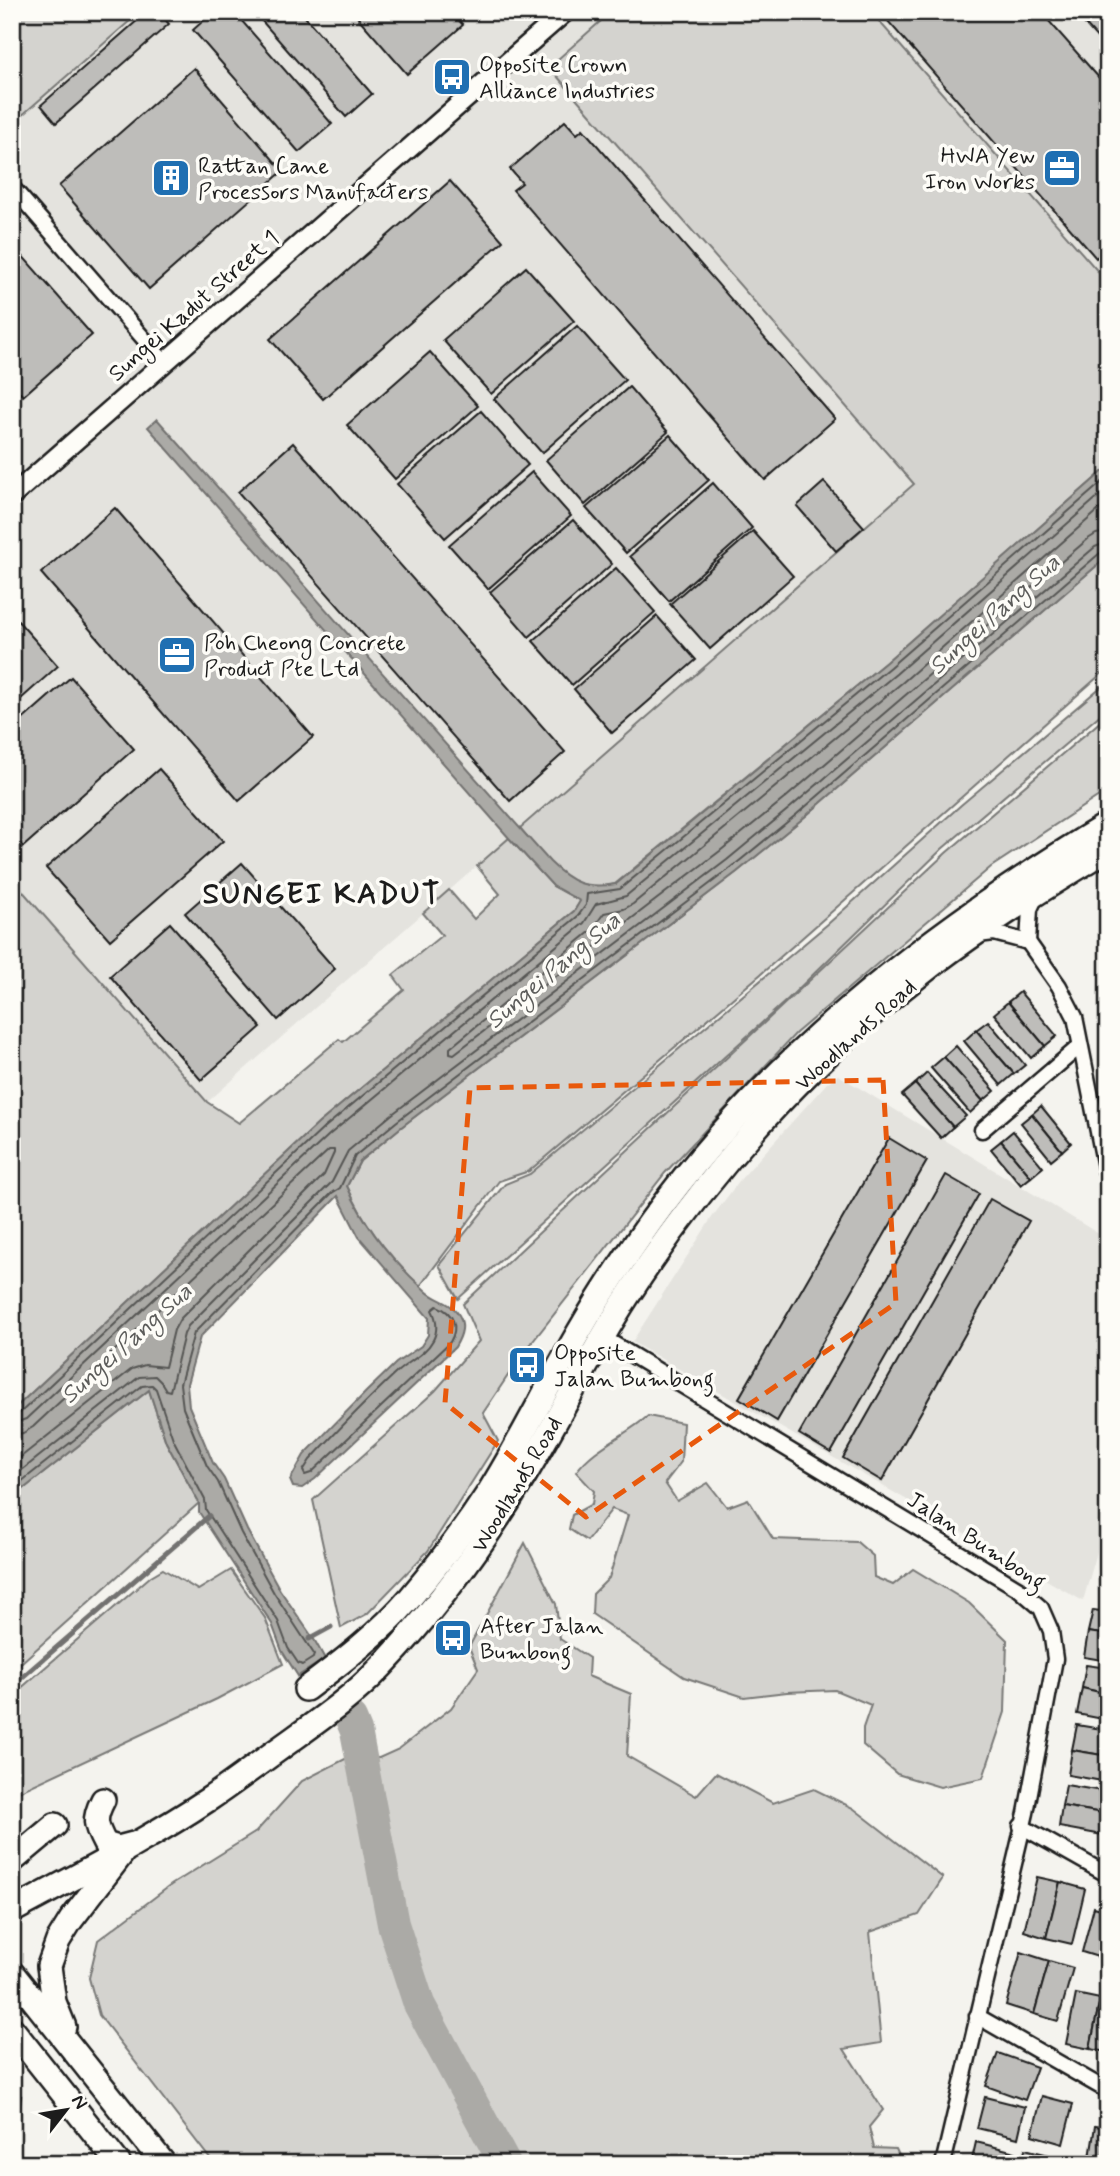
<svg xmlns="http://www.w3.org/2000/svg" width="1120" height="2176" font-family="Mynerve,sans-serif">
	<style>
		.built { fill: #e4e3de }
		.green { fill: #d4d3cf; stroke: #787876; stroke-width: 2 }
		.water { fill: #abaaa6; stroke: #72716f; stroke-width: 2 }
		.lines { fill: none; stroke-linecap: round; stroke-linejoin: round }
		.shore { stroke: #555553; stroke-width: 2 }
		.stream { stroke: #72716f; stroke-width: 5 }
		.river { stroke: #abaaa6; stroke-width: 32 }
		.building { fill: #bebdba; stroke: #1c1c1c; stroke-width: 2 }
		.minor-casing { stroke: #1c1c1c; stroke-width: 19 }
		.tertiary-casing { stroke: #1c1c1c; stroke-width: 23 }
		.primary-casing { stroke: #1c1c1c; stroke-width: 28 }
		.minor { stroke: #fdfcf7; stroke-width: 14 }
		.tertiary { stroke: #fdfcf7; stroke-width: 18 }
		.primary { stroke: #fdfcf7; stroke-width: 23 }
		.marked { fill: none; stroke: #e8590c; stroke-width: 5; stroke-dasharray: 14 9; stroke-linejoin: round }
		.labels { text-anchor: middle; stroke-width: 7; stroke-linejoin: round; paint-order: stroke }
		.poi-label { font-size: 23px; fill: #1c1c1c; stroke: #fdfcf7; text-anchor: start }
		.street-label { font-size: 23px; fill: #1c1c1c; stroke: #fdfcf7 }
		.water-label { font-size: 24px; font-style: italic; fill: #5c5c5a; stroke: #fdfcf7 }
		.district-label { font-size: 30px; font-weight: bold; letter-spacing: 2px; fill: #1c1c1c; stroke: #fdfcf7 }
	</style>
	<rect width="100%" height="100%" fill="#f4f3ee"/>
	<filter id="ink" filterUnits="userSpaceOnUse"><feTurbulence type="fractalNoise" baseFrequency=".0143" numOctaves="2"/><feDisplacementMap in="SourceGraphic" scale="14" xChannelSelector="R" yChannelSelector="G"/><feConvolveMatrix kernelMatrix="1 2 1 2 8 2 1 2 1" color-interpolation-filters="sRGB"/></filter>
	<g filter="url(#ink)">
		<g class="built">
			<polygon points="12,12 1108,12 1108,314 12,1273"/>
			<polygon points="838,1075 1099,1234 1108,1261 1108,1514 1083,1601 632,1342 713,1216 739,1181 827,1083"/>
		</g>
		<g class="green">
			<polygon points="12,12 140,12 12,124"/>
			<path d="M611,12H871L1108,283V467L886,662L615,884C609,885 600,888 593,887C561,884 539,850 520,828L914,484L549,67Z"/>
			<path d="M1108,556V668L761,974L529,1171L499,1181L420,1286C389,1258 364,1224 347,1186L360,1161L400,1128L737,872L801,820Z"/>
			<polygon points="1108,681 1108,708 942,849 788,999 458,1299 439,1265 505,1184 530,1174 829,923 961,805"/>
			<polygon points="1108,715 1108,790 991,867 796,1033 665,1173 519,1359 483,1413 498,1441 428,1551 367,1614 341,1628 313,1500 435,1391 479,1341 463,1304 946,853"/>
			<polygon points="509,838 553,886 581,901 574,911 319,1123 12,1411 12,879 207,1102 239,1123 339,1039 343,1042 404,990 393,975 442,935 423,913 449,890 474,919 500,894 477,866"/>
			<polygon points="149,1390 166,1442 199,1503 12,1671 12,1498"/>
			<path d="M648,1416L683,1423L681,1462L665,1483L677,1501L708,1483L727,1507L748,1499L773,1539L857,1542L873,1556L874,1577L893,1585L913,1569L969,1603L1007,1640L1005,1712L983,1778L940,1787L897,1774L863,1745V1728L871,1705L835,1690L787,1692L744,1697L684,1677L592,1614L593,1594L609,1578L628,1515L612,1509L587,1541L569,1529L572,1515L592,1504L594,1491L576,1472C594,1447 625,1436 648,1416Z"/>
			<polygon points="525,1543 556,1604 560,1639 589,1658 588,1676 631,1694 627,1756 696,1796 716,1773 773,1803 814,1789 853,1808 943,1878 919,1915 870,1932 881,2043 844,2049 883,2110 869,2127 874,2148 896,2149 903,2164 214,2164 99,2015 89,1978 98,1940 171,1885 256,1832 302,1781 349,1757 379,1758 399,1749 451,1708 478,1669 469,1647"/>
			<polygon points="163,1569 198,1590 231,1570 265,1618 283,1664 217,1699 12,1795 12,1696 151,1576"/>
		</g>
		<path class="water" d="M157,419L550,862C571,883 585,889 616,884L886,662L1108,467V556L801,820L737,872L400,1128L360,1161L347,1186C365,1227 392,1261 426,1291C435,1300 449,1301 457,1312C466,1324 462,1335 455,1347L315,1479L302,1488L293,1487L290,1480L304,1455L366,1392L396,1363L421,1346L428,1335L429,1318L359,1237L338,1196L200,1337L187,1384L189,1406L213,1463L224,1479L247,1530L280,1590L315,1641L325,1659L298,1676L282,1651L272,1624L199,1512V1503L166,1442L149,1390L12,1498V1411L319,1123L574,911L580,901L553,886L509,838L148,427Z"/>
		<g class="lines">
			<g class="shore">
				<polyline points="1108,502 903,682 633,904 624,909 604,913 591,931 450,1048 450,1053 454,1054 720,851 784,799 1088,539 1096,534 1108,532"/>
				<path d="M437,1306C454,1313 459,1327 450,1342L311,1473L305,1475L303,1471L310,1460C338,1430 367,1400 397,1372C409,1361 425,1355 433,1340C438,1331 437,1319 432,1310Z"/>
				<polyline points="12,1415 20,1413 324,1128 578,916 586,905 587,894 620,889 890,667 1108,477"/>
				<polyline points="12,1424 26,1419 329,1135 584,923 596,904 626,896 896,674 1108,488"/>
				<polyline points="12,1435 23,1433 33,1427 329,1150 334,1150 334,1153 324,1175 180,1319 174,1330 165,1367 145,1365 132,1369 12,1464"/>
				<polyline points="12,1478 139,1377 155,1376 161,1382 166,1390 170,1391 184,1334 188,1326 332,1182 348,1151 391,1115 727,860 791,807 1095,547 1108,542"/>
				<polyline points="12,1489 142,1386 152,1385 156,1389 173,1439 205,1500 206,1510 278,1621 288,1648 298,1663 302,1665 313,1658 314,1654 274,1593 241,1533 218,1482 207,1466 183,1408 180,1384 194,1333 332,1193 340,1188 355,1156 396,1122 732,867 797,814 1100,553 1108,551"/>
			</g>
			<g class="stream">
				<polyline points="309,1639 331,1627"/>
				<polyline points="12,1686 209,1516"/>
			</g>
			<polyline class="river" points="351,1719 356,1731 393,1924 419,2004 505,2164"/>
		</g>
		<g class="building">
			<polygon points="147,12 159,12 169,24 56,123 41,105"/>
			<polygon points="213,12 234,12 332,124 299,152 193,30"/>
			<polygon points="254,12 301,12 372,94 346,117"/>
			<polygon points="353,12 452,12 463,25 407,74"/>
			<polygon points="880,12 1041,12 1108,88 1108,247 1096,258"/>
			<polygon points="1074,12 1108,12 1108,50"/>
			<polygon points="194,68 283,171 149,289 59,186"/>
			<polygon points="565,121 577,134 583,129 835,419 765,480 513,190 522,183 510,169"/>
			<polygon points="450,181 503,241 323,399 270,339"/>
			<polygon points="12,244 92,335 23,396 12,384"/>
			<polygon points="526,267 574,321 491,394 443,340"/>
			<polygon points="577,326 625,380 542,453 494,399"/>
			<polygon points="430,352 478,406 395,479 347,425"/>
			<polygon points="629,387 668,432 585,505 546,460"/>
			<polygon points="481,411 528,465 445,538 397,484"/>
			<polygon points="670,435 709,480 626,553 586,508"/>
			<polygon points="293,443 565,752 510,801 238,492"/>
			<polygon points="532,472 571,516 488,589 449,545"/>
			<polygon points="824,482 864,527 836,551 797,506"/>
			<polygon points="713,483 752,528 669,601 630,556"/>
			<polygon points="115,508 313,737 239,801 41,573"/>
			<polygon points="573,520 612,564 529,637 490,592"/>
			<polygon points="753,531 793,576 710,649 670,604"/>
			<polygon points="616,568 655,612 572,685 533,641"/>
			<polygon points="657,616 696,660 612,733 574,689"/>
			<polygon points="18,621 58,666 12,707 12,626"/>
			<polygon points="71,677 134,749 23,847 12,834 12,729"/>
			<polygon points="159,769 223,841 110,940 46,868"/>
			<polygon points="242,863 335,969 278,1020 185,913"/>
			<polygon points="170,923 261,1027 201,1080 110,976"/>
			<polygon points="1020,992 1057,1036 1045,1046 1008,1002"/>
			<polygon points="1008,1002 1045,1046 1031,1058 994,1014"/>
			<polygon points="988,1021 1025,1065 1014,1074 976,1030"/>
			<polygon points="976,1030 1014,1074 1001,1085 964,1041"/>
			<polygon points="956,1046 995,1091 983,1101 944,1057"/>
			<polygon points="944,1057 983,1101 970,1113 931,1068"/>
			<polygon points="927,1073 966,1116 953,1127 915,1084"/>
			<polygon points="915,1084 953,1127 941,1138 902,1095"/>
			<polygon points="1041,1106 1071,1143 1062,1151 1032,1114"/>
			<polygon points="1032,1114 1062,1151 1051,1160 1021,1123"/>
			<polygon points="1013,1131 1043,1167 1031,1177 1001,1141"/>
			<polygon points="889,1138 927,1161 777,1421 739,1398"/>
			<polygon points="1001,1141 1031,1177 1021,1185 991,1149"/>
			<polygon points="946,1175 979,1194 831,1453 799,1434"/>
			<polygon points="990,1199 1029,1221 882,1481 843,1458"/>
			<polygon points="1093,1610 1108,1612 1108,1635 1088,1632"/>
			<polygon points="1088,1632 1108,1635 1108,1661 1084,1657"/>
			<polygon points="1086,1665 1108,1668 1108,1694 1082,1688"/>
			<polygon points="1082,1688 1108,1694 1108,1720 1077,1714"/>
			<polygon points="1077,1725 1108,1730 1108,1756 1072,1750"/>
			<polygon points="1072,1750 1108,1756 1108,1782 1068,1775"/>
			<polygon points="1066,1785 1108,1792 1108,1814 1062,1806"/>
			<polygon points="1062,1806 1108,1814 1108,1836 1059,1827"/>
			<polygon points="1037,1877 1060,1882 1046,1938 1024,1931"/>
			<polygon points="1060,1882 1085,1889 1072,1944 1046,1938"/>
			<polygon points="1094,1907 1108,1911 1108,1925 1098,1957 1082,1952"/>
			<polygon points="1108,1925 1108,1960 1098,1957"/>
			<polygon points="1021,1952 1049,1961 1034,2014 1006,2005"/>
			<polygon points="1049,1961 1073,1968 1058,2021 1034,2014"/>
			<polygon points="1076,1994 1100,1999 1090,2049 1066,2044"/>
			<polygon points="1100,1999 1108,2001 1108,2052 1090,2049"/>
			<polygon points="998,2053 1037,2067 1025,2100 986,2086"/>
			<polygon points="12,2095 21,2096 16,2131 12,2131"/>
			<polygon points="1042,2096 1073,2104 1063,2144 1032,2135"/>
			<polygon points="985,2097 1025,2107 1018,2138 977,2128"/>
			<polygon points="1095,2126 1108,2128 1108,2164 1089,2164"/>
			<polygon points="976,2142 1015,2152 1012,2164 971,2164"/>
			<polygon points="1025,2149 1061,2158 1060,2164 1022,2164"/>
		</g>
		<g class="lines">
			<defs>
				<g id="minor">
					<polyline points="12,187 164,362"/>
					<polyline points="978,935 994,933 1028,942"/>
					<polyline points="1028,942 1059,986 1075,1017 1108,1182"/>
					<polyline points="1028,942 1030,909 1036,896"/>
					<polyline points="982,1130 1080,1046"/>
					<polyline points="602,1337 1019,1589 1041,1608 1051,1631 1055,1659 1026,1813 943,2164"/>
					<polyline points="1021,1826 1108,1875"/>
					<polyline points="977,2016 1108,2091"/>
				</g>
				<polyline id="tertiary" points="12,496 565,12"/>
				<g id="primary">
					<path d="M306,1689C342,1662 380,1633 410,1598C438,1565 465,1529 489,1492C523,1438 550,1380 583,1325C599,1297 617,1270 635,1244C756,1066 926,934 1108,824"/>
					<path d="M103,1800C93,1819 95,1825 105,1844L118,1848L133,1844"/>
					<polyline points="12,1861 55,1825"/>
					<path d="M12,1911C78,1875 146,1841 209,1799C233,1783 255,1766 279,1749C315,1723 351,1699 382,1666C437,1608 485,1542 526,1473C561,1415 590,1354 627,1297C709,1170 813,1057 932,965C988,922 1048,886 1108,849"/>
					<polyline points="12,1973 164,2164"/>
					<polyline points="64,2027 54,2002 49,1966 58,1941 71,1920 121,1855"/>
					<polyline points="12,2029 119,2164"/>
				</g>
			</defs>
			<use href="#minor" class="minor-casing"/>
			<use href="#tertiary" class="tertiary-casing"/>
			<use href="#primary" class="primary-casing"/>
			<use href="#minor" class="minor"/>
			<use href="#tertiary" class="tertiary"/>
			<use href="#primary" class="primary"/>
		</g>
	</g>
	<path class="marked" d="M883,1080L896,1303L586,1517L445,1403L470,1088Z"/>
	<defs>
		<symbol id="bus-square" viewBox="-11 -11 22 22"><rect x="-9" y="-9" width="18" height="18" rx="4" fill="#1f6fb2" stroke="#fdfcf7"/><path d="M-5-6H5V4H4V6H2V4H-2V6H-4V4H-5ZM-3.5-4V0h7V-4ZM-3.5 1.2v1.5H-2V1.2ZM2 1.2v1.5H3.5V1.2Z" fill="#fff"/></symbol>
		<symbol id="office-square" viewBox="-11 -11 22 22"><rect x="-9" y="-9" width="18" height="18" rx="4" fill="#1f6fb2" stroke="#fdfcf7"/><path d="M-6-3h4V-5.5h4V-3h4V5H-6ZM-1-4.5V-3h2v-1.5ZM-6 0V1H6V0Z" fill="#fff"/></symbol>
		<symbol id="building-square" viewBox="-11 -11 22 22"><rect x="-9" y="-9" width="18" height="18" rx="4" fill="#1f6fb2" stroke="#fdfcf7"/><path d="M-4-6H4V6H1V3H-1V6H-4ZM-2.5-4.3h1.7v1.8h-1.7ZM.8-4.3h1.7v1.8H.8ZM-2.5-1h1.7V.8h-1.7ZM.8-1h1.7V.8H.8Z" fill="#fff"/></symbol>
	</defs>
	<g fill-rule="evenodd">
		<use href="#bus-square" x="430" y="55" width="44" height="44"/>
		<use href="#office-square" x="1040" y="146" width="44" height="44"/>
		<use href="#building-square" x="149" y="156" width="44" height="44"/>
		<use href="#office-square" x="155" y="633" width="44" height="44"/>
		<use href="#bus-square" x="505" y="1343" width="44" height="44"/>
		<use href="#bus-square" x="431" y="1616" width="44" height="44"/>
	</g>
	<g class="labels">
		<g class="poi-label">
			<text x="479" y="72">Opposite Crown<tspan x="479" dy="26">Alliance Industries</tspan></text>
			<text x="1035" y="163" text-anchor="end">HWA Yew<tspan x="1035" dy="26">Iron Works</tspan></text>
			<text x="198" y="173">Rattan Cane<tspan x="198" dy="26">Processors Manufacters</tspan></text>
			<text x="204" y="650">Poh Cheong Concrete<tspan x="204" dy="26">Product Pte Ltd</tspan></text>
			<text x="554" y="1360">Opposite<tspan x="554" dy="26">Jalan Bumbong</tspan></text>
			<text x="480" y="1633">After Jalan<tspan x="480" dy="26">Bumbong</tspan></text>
		</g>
		<g class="street-label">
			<text transform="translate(193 305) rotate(-41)" y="8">Sungei Kadut Street 1</text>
			<text transform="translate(855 1034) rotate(-42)" y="8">Woodlands Road</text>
			<text transform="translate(516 1484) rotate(-59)" y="8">Woodlands Road</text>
			<text transform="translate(977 1540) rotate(33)" y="8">Jalan Bumbong</text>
		</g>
		<g class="water-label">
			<text transform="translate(994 614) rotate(-42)" y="8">Sungei Pang Sua</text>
			<text transform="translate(553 970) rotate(-40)" y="8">Sungei Pang Sua</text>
			<text transform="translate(126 1343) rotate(-42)" y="8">Sungei Pang Sua</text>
		</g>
		<g class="district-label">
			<text x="322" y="903">SUNGEI KADUT</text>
		</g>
	</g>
	<rect width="1120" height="2176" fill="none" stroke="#fdfcf7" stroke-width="42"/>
	<rect x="21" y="21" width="1078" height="2134" fill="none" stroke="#1c1c1c" stroke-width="2.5" filter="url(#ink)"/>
	<g transform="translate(66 2110) rotate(59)" stroke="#fdfcf7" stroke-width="5" paint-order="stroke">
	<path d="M0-5L12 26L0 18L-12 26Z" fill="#1c1c1c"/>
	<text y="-10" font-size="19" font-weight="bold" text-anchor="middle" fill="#1c1c1c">N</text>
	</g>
</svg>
